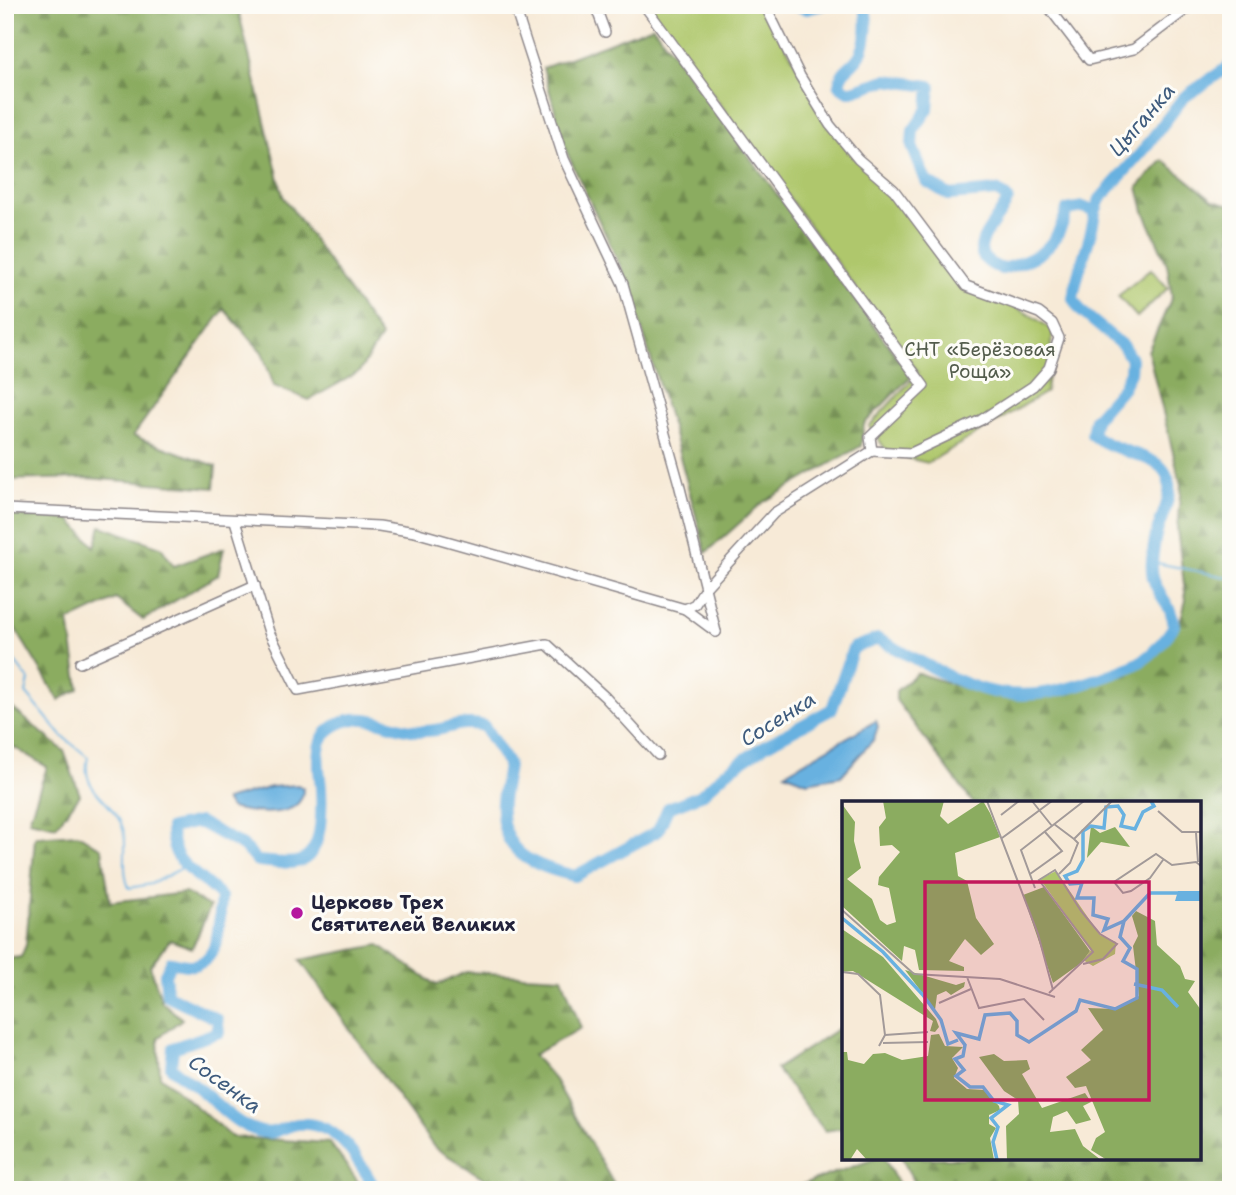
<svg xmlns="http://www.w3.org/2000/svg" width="1236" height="1195" font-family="'Shantell Sans',sans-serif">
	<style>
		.green { fill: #afc76c; stroke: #687454; stroke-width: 2 }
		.forest { fill: url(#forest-firs); stroke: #56674e; stroke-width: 2 }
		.water { fill: #68b1e0; stroke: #456a8e; stroke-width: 2 }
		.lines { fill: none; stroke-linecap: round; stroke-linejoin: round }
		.stream { stroke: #68b1e0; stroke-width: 2 }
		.river { stroke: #68b1e0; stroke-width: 12 }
		.minor-casing { stroke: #8c8689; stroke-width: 12 }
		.minor { stroke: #fff; stroke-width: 9 }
		.poi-dot { fill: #b5179e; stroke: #fdfcf7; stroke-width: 2.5 }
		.labels { text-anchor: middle; stroke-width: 6; stroke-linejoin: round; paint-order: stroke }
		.park-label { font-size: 19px; fill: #535c4c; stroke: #fdfcf7 }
		.poi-label { font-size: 19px; font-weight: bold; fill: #22223b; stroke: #fdfcf7; text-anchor: start }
		.water-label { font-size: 21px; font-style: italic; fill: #3e5b7d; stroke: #fdfcf7 }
		.inset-river { fill: none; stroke: #68b1e0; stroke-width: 3.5 }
		.inset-road { fill: none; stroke: #a29a99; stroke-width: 2 }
		.view { fill: #c2185b; fill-opacity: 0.15; stroke: #c2185b; stroke-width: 3.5 }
		.inset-edge { fill: none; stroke: #22223b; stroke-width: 3.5 }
	</style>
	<defs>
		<pattern id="forest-firs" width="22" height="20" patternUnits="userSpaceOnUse" patternTransform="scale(1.75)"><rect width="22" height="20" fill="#8bac60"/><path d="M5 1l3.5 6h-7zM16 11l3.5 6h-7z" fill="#718c50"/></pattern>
	</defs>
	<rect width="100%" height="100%" fill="#fdfcf7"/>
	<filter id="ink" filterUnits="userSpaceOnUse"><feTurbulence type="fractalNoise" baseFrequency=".0143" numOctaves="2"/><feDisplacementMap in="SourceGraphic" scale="14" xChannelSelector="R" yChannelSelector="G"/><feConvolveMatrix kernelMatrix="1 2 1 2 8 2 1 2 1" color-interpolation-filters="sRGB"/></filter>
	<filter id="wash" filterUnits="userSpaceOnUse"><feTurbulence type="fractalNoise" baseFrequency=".00686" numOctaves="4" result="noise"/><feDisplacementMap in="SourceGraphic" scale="28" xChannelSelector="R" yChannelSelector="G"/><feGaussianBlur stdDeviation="1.57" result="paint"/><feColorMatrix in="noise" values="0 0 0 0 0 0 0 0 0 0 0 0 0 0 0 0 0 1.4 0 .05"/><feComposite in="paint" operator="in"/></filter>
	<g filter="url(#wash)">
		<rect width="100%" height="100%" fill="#f7ead7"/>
		<g class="green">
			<path d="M647,5H762L842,143L893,192L964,290C993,294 1030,312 1053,331L1046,392L928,463L889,454L869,426L918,373Z"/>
			<polygon points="1151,269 1168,288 1137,317 1118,296"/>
		</g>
		<g class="forest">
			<polygon points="5,5 237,5 283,196 381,337 359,372 309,400 274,386 262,352 224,309 133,436 216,466 214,488 87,478 5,480"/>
			<polygon points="653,26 911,376 864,424 861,446 762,503 706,553 673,431 627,280 567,153 543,68"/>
			<polygon points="1163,160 1213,200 1231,205 1231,1190 917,1190 902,1158 1199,1158 1199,803 973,803 896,700 896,691 917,673 990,696 1050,697 1142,665 1179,626 1186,600 1177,529 1181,485 1148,351 1172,297 1167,264 1144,211 1138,187"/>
			<polygon points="5,515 70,519 95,547 101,526 161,547 174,566 224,548 218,575 143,620 116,599 69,621 79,689 59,700 5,612"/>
			<polygon points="5,702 64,751 80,795 56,826 29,820 47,767 5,742"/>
			<polygon points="78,834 102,849 110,902 185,893 210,907 192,948 170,940 150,966 162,1002 182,1019 158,1038 160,1076 232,1137 330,1143 364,1190 5,1190 5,959 21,957 26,945 35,837"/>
			<polygon points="379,945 436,985 467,972 562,977 581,1028 533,1055 555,1080 617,1190 503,1190 434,1147 300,960"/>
			<polygon points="844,1025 844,1128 825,1131 776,1069"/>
			<polygon points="877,1158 884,1158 901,1190 787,1190"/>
		</g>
		<g class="water">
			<polygon points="876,721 878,727 874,739 841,776 807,782 785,773"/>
			<path d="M298,785L303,788C304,821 252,813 230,808L225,800L271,787Z"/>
		</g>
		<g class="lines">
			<g class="stream">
				<polyline points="1152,562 1231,578"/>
				<path d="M5,649L29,680L26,693L62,736L88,757C80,790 109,798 121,823C130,843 120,867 129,888L151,884L184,867"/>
			</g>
			<g class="river">
				<polyline points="794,5 807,9 822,5"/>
				<polyline points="1095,212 1100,199 1141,153 1183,98 1231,65"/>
				<path d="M376,1190C358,1160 339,1121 298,1124C286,1125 276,1135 262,1132C238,1127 223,1109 205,1094C194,1084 182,1077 171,1067L173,1048L219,1032L217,1019L167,995L165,974L171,962C178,963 187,966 194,965C222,960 219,918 221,897C197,871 171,867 171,828L199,822L243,846L257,861C271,862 287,865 300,861C323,854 322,809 321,789C319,760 309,731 349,720C373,714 398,731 422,731C446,732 458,719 484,726L508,764C507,777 503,789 502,802C499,854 532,865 575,876L658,831L668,808L701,795L726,772L766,745L832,709L853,648L878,639C964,684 999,715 1098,679C1138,665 1150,662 1174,626C1171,601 1159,599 1153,578C1150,566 1153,552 1155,540C1158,519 1180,490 1163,469C1150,454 1111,451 1092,434L1095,419L1123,387L1130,372L1131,359L1123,346L1081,311L1073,299C1077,268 1091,243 1095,212L1083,207L1067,210C1056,249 1040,258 1002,269C957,253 997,226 1008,199L997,191L949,195L926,181L912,146L913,131L928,109L930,86L886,80L849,92L839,85C841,70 848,70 857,59C867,48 869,19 864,5"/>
			</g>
		</g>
	</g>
	<g filter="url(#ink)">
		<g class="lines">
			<defs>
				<g id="minor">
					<polyline points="514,5 564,159 623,284 679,484 716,632"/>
					<polyline points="595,5 605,32"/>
					<polyline points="644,5 924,386 870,437 872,451 774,513 706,587 695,604 685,609"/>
					<polyline points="765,5 800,76 830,125 858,159 894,190 966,286 1039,313 1052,323 1059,338 1049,368 1033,386 981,420 911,453 872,451"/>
					<polyline points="1047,5 1089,60 1134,49 1192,5"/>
					<polyline points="5,509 379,526 415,532 685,609 716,632"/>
					<polyline points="235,521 269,632 298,690 547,644 605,697 658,755"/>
					<polyline points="80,663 255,585"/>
				</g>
			</defs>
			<use href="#minor" class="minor-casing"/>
			<use href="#minor" class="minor"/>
		</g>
	</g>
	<circle class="poi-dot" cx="297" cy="913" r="7"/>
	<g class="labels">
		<g class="park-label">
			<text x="980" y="356">СНТ «Берёзовая<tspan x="980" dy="22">Роща»</tspan></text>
		</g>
		<g class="poi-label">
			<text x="311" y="909">Церковь Трех<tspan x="311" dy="22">Святителей Великих</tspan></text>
		</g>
		<g class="water-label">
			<text transform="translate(1142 120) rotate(-49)" y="7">Цыганка</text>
			<text transform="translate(778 719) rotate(-32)" y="7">Сосенка</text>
			<text transform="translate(225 1084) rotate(36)" y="7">Сосенка</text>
		</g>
	</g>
	<g transform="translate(842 801)">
		<rect width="359" height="359" fill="#f7ead7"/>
		<path d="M214,70L258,134L274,141L273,153L251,165L241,159L249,149L198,78Z" fill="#afc76c"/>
		<path d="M41,0H102L98,15L106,23L141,0L148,12L158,36L113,52L116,75L125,80L134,117L152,143L139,154L123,138L107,160L122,166V170L77,169L73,149L62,145L60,160L0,105V3L13,21L12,40L19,67L5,78L30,98L38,119L45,124L54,121L47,87L36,84L37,76L58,51L50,44L38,45L37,26L44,17ZM249,25L258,32L273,26L288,46L259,41L245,57ZM202,86L248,150L239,162L211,182L181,94ZM294,110L313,120L315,144L338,165L343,178L353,180L346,191L359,209V359H265L249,349L254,337L263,331L244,285L233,287L224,276L249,259L239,249L261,229L246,207L274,208L297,195L291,145L296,135L290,115ZM0,128L41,156L94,218L97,226L93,231L88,230L91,220L11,170L0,171ZM63,169L114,184L123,181L122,186L109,194L104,190L95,194L93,209ZM97,233L103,245L121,246L110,257L116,267L112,277L125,288L143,289L157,305L158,309L147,314V323L154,327L148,337L152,359H25L15,348L8,359H0V251H5L6,259L22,263L31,253L43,252L60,259L86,255L89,234ZM152,253L162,260L185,259L188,268L180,273L200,307L243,292L249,301L241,305L249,319L234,323L225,310L211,316L208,331L233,328L241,345L259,359H165L164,325L177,313L176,299L162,290L137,256Z" fill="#8bac60"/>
		<path d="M336,90H359V100H333Z" fill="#68b1e0"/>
		<path class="inset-river" d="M0,117L41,151L81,194L99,219L106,243L116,239M282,120L308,92H338M292,183L320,189L336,206M155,359L151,341L156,326L149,317L166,304L152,300L141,286H128L114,275L122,269L113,258L121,255L123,244L114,232L137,238L143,214L168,212L175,220V234L187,241L234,210L238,199L273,208L295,197V168L281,160L288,147L278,136L282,120L262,129L266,118L251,114L252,97H235L240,82L228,83L223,75L235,70L241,59V30L249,25L262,27L264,6L276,5L282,14L279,25L293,28L301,11L312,5L309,0"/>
		<path class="inset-road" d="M145,0L196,133L211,189M190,0L210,25M316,10L340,31H359M159,14L177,0M212,23L232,38M354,32L356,61M160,37L210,0M232,38L270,0M321,59L308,77L289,90L281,92L272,81L314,53L330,64L354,61L359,65M188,73L220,50L203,31M217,73L228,62L236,42L232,38M193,87L179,49L242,0M0,109L72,173L158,178L213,196M0,171L16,173L38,194L43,234L37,245M125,176L137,207L182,198L202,219M207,192L251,151L197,79L213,69L239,110L258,133L275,143L261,158L241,163M97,202L129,188M43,234L86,231M41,242L86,241"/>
		<path class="view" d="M83,81H307V299H83Z"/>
		<rect width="359" height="359" class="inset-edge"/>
	</g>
	<rect width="1236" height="1195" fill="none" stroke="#fdfcf7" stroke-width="28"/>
</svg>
